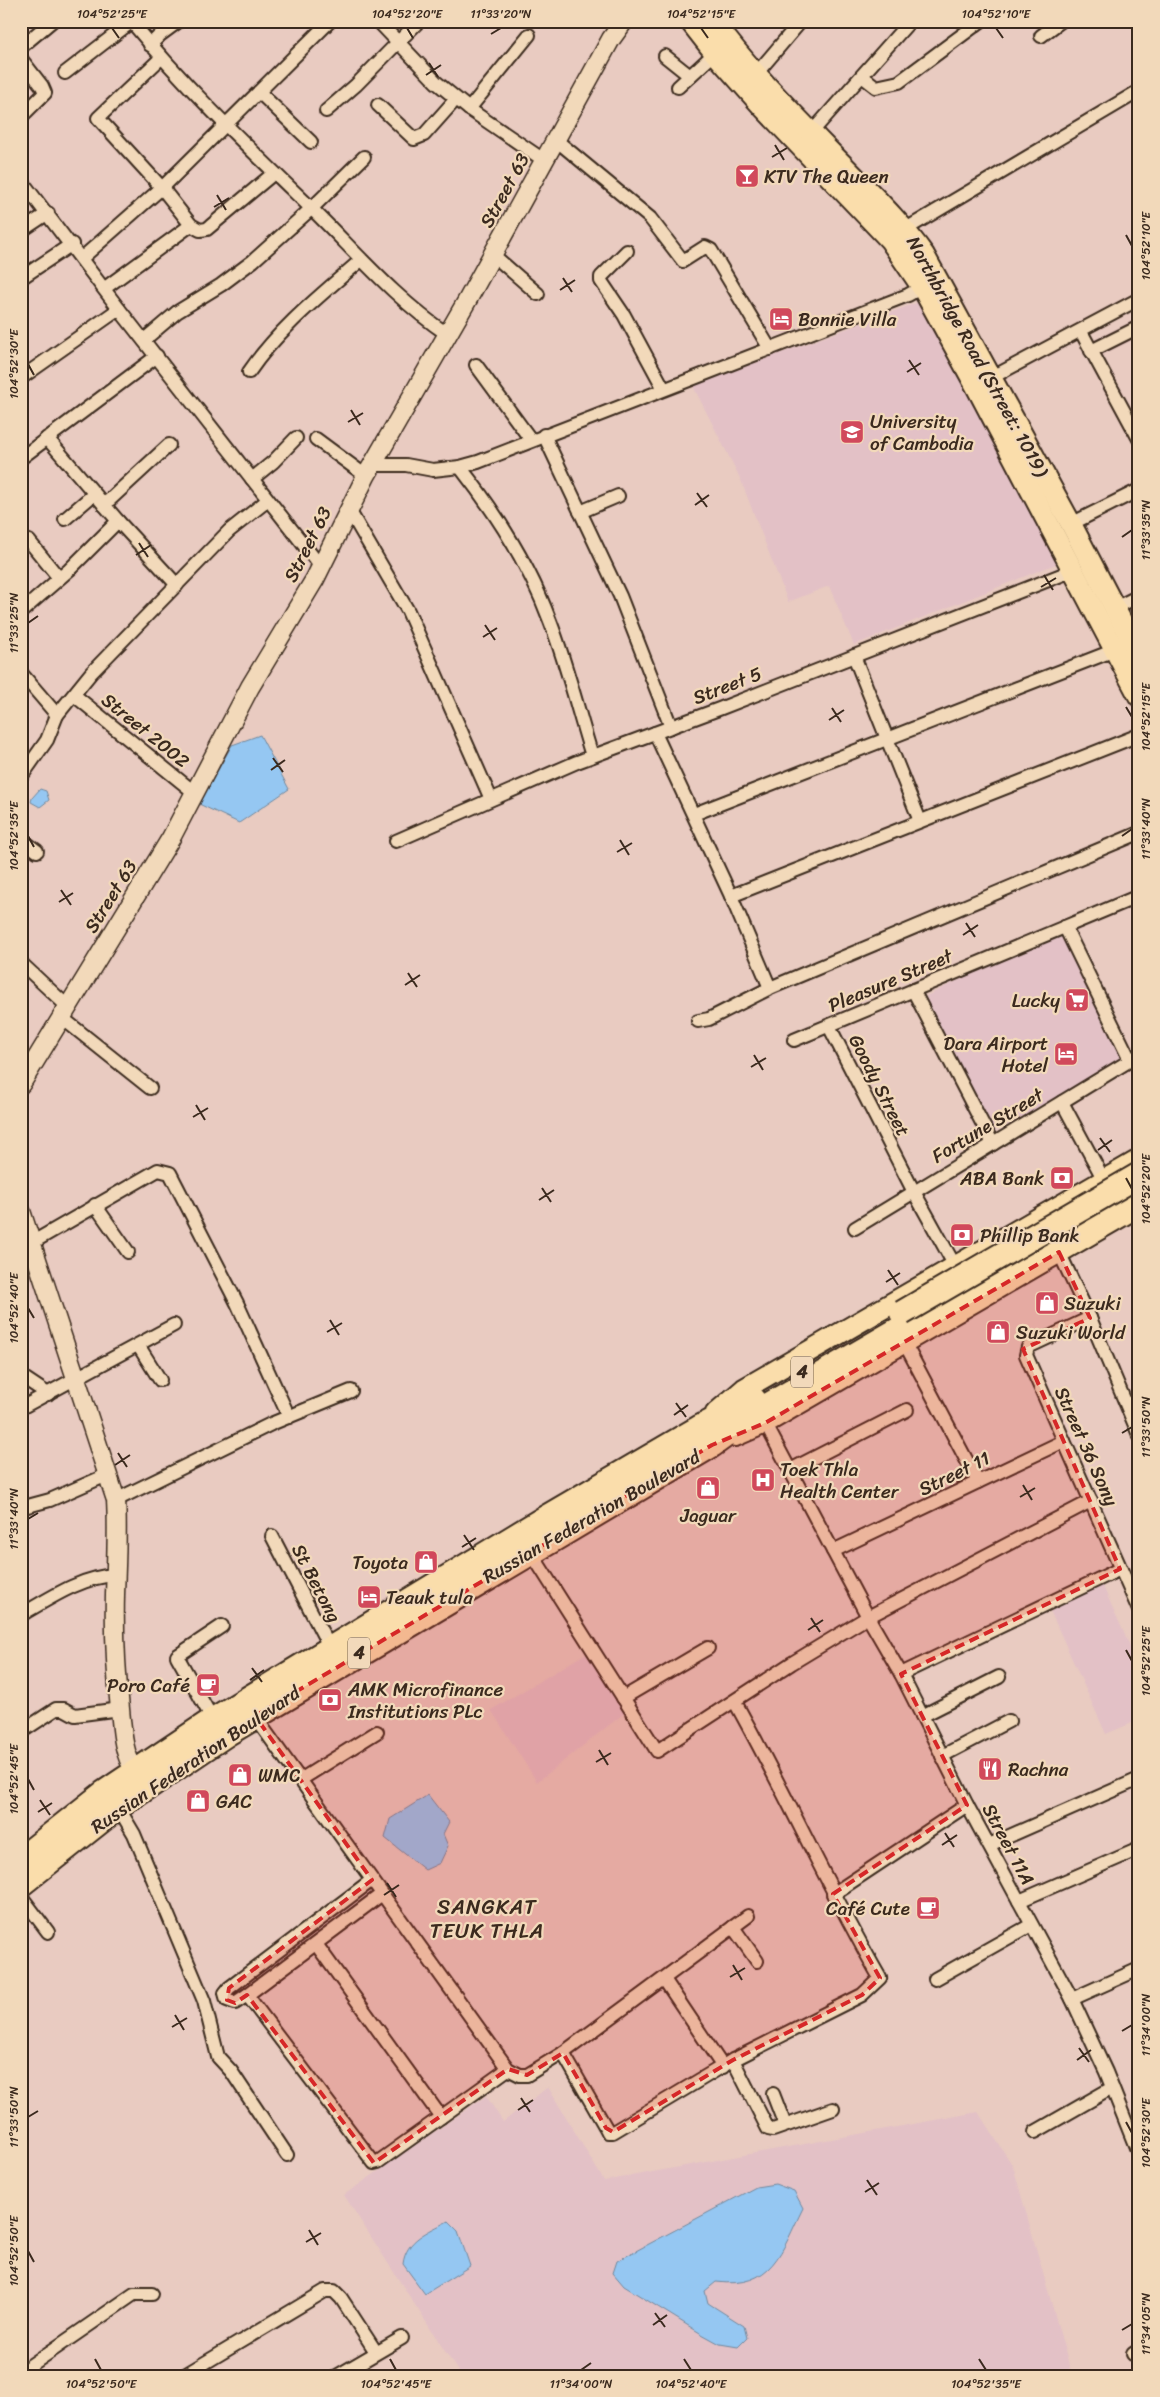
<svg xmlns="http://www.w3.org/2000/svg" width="1160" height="2397" font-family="Sriracha,sans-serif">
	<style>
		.built { fill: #e3c1c6 }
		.water { fill: #95c7f2; stroke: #71889d }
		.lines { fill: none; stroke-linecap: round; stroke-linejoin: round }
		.street-casing { stroke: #3b2a1e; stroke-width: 16 }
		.secondary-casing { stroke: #3b2a1e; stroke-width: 21 }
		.primary-casing { stroke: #3b2a1e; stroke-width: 24 }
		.highway-casing { stroke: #3b2a1e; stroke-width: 28 }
		.street { stroke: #f2d9ba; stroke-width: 12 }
		.secondary { stroke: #f2d9ba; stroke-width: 18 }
		.primary { stroke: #faddab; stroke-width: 20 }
		.highway { stroke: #faddab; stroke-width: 24 }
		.highway-bridge-casing { stroke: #3b2a1e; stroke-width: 28; stroke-linecap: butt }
		.highway-bridge { stroke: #faddab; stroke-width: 24 }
		.marked { fill: #d62828; fill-opacity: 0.2; stroke: #d62828; stroke-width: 4; stroke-dasharray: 10 6; stroke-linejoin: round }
		.ticks { fill: none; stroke: #3b2a1e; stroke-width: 2 }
		.labels { text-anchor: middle; stroke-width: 4.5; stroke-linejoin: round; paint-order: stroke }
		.shield { fill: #f2d9ba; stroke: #725e4d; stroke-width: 1 }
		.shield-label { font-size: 18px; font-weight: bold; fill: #3b2a1e }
		.poi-label { font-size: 19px; fill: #3b2a1e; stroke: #f2d9ba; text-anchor: start }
		.street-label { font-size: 19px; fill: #3b2a1e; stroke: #f2d9ba }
		.quarter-label { font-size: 21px; letter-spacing: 1px; fill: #3b2a1e; stroke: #f2d9ba }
		.neatline { fill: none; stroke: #3b2a1e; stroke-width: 2 }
		.ticks-label { font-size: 12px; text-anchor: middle; fill: #3b2a1e }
	</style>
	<rect width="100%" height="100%" fill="#e9cbc1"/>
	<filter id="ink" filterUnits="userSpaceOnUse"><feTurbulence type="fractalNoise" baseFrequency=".02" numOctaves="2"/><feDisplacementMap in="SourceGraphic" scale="10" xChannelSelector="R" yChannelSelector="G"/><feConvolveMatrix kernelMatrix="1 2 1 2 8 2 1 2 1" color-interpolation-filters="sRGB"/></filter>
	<g filter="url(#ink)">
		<g class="built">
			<polygon points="919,302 1058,563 854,645 829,586 788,602 740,478 693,386"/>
			<polygon points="1069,926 1134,1059 980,1138 912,1003"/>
			<polygon points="1101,1582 1139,1666 1139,1720 1106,1734 1048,1606"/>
			<polygon points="590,1651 627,1711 537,1782 491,1710"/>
			<polygon points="548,2087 604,2181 978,2112 1013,2166 1072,2376 461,2376 344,2195 486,2096 503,2122"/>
		</g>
		<g class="water">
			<polygon points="260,735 289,789 239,823 199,804 232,745"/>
			<polygon points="40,789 46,791 49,800 40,807 31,802 32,798"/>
			<polygon points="428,1795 449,1822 443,1834 448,1846 440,1863 425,1870 385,1838 390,1819"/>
			<path d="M775,2184L794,2191L803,2208C781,2252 773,2289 716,2282L705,2291L708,2303L744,2326L747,2338L738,2347L720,2344L700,2333L624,2286L613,2273L617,2261L756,2187Z"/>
			<path d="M448,2221L458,2231L470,2266L425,2294L403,2264C406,2239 428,2232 448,2221Z"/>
		</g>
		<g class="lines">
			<defs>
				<g id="street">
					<path d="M131,21C186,88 248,147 310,207C355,251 395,299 447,334"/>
					<polyline points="378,21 436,82 469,109 545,161"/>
					<polyline points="1041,36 1061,21"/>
					<polyline points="150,45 160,35 179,21"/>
					<polyline points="21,47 52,21"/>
					<polyline points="665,56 690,76"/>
					<polyline points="161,58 98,118 162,188 191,225 200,230 207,229 274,173"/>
					<polyline points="21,59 42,86 45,93 21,117"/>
					<polyline points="65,73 131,22"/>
					<polyline points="756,74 801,21"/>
					<polyline points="862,76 876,87 899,82 981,21"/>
					<polyline points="678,87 715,53"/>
					<polyline points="259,92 311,142"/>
					<polyline points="378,105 414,139 424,135 456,99"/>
					<polyline points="469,109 529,35"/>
					<polyline points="326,111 356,85 419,21"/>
					<polyline points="811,133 910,21"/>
					<polyline points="556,140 650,218 683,261 705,247 711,250 770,349"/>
					<polyline points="21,180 119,309 321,567"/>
					<polyline points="906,229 1139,91"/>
					<polyline points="21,231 48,213"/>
					<polyline points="627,251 601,277 601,281 624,315 664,389"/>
					<polyline points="492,254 538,294"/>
					<polyline points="82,258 165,185 330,21"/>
					<polyline points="21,278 72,244"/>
					<polyline points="105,288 191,225"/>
					<polyline points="1084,337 1139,439"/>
					<polyline points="144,340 177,312 221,285 253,261 312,208 364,157"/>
					<polyline points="1091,351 1139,327"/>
					<polyline points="476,365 531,440"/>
					<path d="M249,372C278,329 322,294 361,260"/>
					<polyline points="21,378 119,309"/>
					<polyline points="987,380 1139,299"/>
					<polyline points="544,435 620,596 671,727"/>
					<polyline points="47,438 118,521 177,585"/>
					<polyline points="316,439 366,476"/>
					<polyline points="21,458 157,356"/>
					<polyline points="372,465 406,465 433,470 460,467 478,462 908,295 922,287"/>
					<path d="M460,467C497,514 529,564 550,621C567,665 578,711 592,756"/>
					<polyline points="252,479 273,462 296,438"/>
					<polyline points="104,505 169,445"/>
					<polyline points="349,510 408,611 491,799"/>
					<polyline points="580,512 618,496"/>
					<polyline points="65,519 94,494"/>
					<polyline points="1071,524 1139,490"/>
					<polyline points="21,539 29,541 59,578"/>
					<polyline points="1115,608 1139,596"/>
					<polyline points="21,612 69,570 118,521"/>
					<polyline points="854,656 920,821"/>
					<polyline points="21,673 57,715"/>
					<polyline points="74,695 195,793"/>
					<polyline points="655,733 731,896 770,988"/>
					<polyline points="21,777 47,740 57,715 91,673 229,531 268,500"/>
					<polyline points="694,814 1115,650"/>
					<polyline points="21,839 37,851"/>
					<polyline points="396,841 577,762 719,709 1074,570"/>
					<polyline points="731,896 1139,735"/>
					<polyline points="1065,927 1130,1060"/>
					<polyline points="21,963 67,1006"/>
					<polyline points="913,990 993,1144"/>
					<polyline points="61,1017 150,1088"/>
					<polyline points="698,1021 709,1019 770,988 1139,833"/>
					<polyline points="829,1026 914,1192 955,1266"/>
					<polyline points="794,1040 1139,896"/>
					<polyline points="1062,1102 1104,1180"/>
					<polyline points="95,1205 128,1252"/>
					<polyline points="855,1228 1139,1055"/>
					<polyline points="21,1249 158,1170 170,1173 237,1303 289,1417"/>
					<polyline points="1059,1252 1090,1318 1139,1435"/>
					<polyline points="1090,1318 1028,1347 1026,1355 1139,1610"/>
					<polyline points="904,1342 978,1482"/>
					<polyline points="138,1345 160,1380"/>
					<polyline points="21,1376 48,1394"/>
					<polyline points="21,1408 174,1325"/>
					<polyline points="765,1423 868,1617 901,1674 967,1805 1072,1999 1106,2072 1139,2155"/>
					<polyline points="790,1470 907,1410"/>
					<polyline points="116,1500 271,1424 351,1391"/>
					<polyline points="24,1507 50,1500 107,1475"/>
					<polyline points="272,1536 330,1648"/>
					<polyline points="530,1551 657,1751 792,1663 868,1617 1091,1501"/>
					<polyline points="833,1551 1064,1441"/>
					<path d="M21,1615C50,1598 83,1576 116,1575"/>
					<polyline points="901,1674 1120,1569"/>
					<polyline points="623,1698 708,1648"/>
					<polyline points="253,1714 508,2069 520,2075 527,2075 563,2053 748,1916"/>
					<polyline points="922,1716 999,1677"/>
					<polyline points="213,1720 177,1656 222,1626"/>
					<polyline points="21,1732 56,1709 64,1709 75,1715 120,1709"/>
					<polyline points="942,1756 1009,1721"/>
					<polyline points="300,1780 377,1732"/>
					<polyline points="118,1807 134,1834 204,2001 218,2057 231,2071 287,2155"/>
					<polyline points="989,1845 1139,1779"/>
					<polyline points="372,1880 229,1988 225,1993 227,2000 235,2003 247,1995 382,1894"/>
					<polyline points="833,1894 967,1805"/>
					<polyline points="21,1896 48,1932"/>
					<polyline points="1019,1901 1139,1849"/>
					<polyline points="733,1927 757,1961"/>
					<polyline points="316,1944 441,2117"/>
					<polyline points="664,1979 723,2067"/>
					<polyline points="935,1979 1031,1925"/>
					<polyline points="247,1995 374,2163 378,2162 508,2069"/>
					<polyline points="1072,1999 1139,1969"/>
					<path d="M563,2053L606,2128L608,2132H613L733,2060L862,1995L880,1978C828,1888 786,1793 735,1702"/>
					<polyline points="733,2060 768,2129 773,2130 833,2109"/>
					<polyline points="773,2094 785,2125"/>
					<polyline points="1035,2132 1112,2088"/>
					<polyline points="1133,2354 1139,2350"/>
					<polyline points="21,2372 134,2294 152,2294"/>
					<polyline points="183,2376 325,2291 334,2291 341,2298 376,2352"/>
					<polyline points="337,2376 402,2338"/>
				</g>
				<g id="secondary">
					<polyline points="21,1084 171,838 250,687 315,579 366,476 468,299 611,39 624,21"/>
					<path d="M21,1211L116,1500C118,1532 116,1563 115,1595C114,1634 116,1671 120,1709C122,1730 123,1754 135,1771"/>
				</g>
				<g id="primary">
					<polyline points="690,21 715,53 763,107 890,240 922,287 976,386 1139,696"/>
					<path d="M713,21C751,73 798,119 843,165C871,194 900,221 924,255L1071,524L1139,655"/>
					<polyline points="716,1413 744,1389 1139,1160"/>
					<polyline points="735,1436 765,1423 1139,1206"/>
				</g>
				<g id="highway">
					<polyline points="21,1859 104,1793 213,1720 542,1520 699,1428 754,1400"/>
					<polyline points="21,1884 118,1807 228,1733 712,1445 760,1410 1139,1190"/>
				</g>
			</defs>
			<use href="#street" class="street-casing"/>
			<use href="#secondary" class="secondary-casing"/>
			<use href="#primary" class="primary-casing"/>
			<use href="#highway" class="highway-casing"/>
			<use href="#street" class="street"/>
			<use href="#secondary" class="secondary"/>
			<use href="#primary" class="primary"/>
			<use href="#highway" class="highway"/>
			<defs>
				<polyline id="highway-bridge" points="902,1313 1139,1175"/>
			</defs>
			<use href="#highway-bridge" class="highway-bridge-casing"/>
			<use href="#highway-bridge" class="highway-bridge"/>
		</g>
	</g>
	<path class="marked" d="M1059,1252L1090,1318L1023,1349L1120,1569L901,1674L967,1805L833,1894L880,1978L862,1995L733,2060L613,2132L606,2128L563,2053L527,2075L508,2069L374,2163L247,1995L235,2003L227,2000L229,1988L372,1880L255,1716L712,1445L765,1423Z"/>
	<path class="ticks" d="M112,28L119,38M407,28L413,38M701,28L708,38M996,28L1003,38M491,34L501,28M429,63L438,77M426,75L441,65M775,145L784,160M772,157L787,148M217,195L226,210M214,207L229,198M1126,235L1132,246M563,278L572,292M560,290L575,280M909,360L919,375M28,364L34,375M907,372L921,363M351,410L360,425M348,422L363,413M697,493L707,507M695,505L709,495M1122,537L1132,530M139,543L148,557M136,555L151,545M1044,575L1053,590M1041,587L1056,578M28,623L38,616M485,625L495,640M483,637L497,628M1126,707L1132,717M832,708L841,722M829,720L844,710M273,758L283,772M271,770L285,760M28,836L34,847M1122,836L1132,829M620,840L629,855M617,852L632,843M61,890L71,905M59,902L73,893M966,923L975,937M963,935L978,925M408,973L417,987M405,985L420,975M754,1055L763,1070M751,1067L766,1058M196,1105L205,1120M193,1117L208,1108M1100,1138L1110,1152M1098,1150L1112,1140M1126,1178L1132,1189M542,1188L551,1202M539,1200L554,1190M888,1270L898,1285M886,1282L900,1273M28,1308L34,1318M330,1320L339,1335M327,1332L342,1323M676,1403L686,1417M674,1415L688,1405M1122,1433L1132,1427M118,1453L127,1467M115,1465L130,1455M1023,1485L1032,1500M1020,1497L1035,1488M28,1519L38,1513M464,1535L474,1550M462,1547L476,1538M811,1618L820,1632M808,1630L823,1620M1126,1650L1132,1661M252,1668L262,1682M250,1680L264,1670M599,1750L608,1765M596,1762L611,1753M28,1779L34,1790M40,1800L50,1815M38,1812L52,1803M945,1833L954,1847M942,1845L957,1835M387,1883L396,1897M384,1895L399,1885M733,1965L742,1980M730,1977L745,1968M175,2015L184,2030M172,2027L187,2018M1122,2031L1132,2025M1079,2048L1089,2062M1077,2060L1091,2050M521,2098L530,2112M518,2110L533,2100M28,2117L38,2111M1126,2122L1132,2133M867,2180L877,2195M865,2192L879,2183M309,2230L318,2245M306,2242L321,2233M28,2251L34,2262M655,2313L665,2327M653,2325L667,2315M1122,2330L1132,2324M95,2359L101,2370M390,2359L396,2370M684,2359L691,2370M979,2359L986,2370M581,2370L591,2363"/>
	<defs>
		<symbol id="bar-square" viewBox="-11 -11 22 22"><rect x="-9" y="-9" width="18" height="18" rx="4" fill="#d1495b" stroke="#f2d9ba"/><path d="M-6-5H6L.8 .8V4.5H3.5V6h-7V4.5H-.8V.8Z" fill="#fff"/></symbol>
		<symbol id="hotel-square" viewBox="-11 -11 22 22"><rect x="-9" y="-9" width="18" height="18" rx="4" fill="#d1495b" stroke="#f2d9ba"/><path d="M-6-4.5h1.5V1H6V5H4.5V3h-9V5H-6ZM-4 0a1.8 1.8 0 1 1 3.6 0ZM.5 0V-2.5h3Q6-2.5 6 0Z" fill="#fff"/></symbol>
		<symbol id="university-square" viewBox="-11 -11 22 22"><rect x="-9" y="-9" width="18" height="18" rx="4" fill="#d1495b" stroke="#f2d9ba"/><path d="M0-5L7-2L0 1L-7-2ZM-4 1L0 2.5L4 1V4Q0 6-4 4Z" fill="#fff"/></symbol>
		<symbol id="supermarket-square" viewBox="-11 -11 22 22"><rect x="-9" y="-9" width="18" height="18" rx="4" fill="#d1495b" stroke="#f2d9ba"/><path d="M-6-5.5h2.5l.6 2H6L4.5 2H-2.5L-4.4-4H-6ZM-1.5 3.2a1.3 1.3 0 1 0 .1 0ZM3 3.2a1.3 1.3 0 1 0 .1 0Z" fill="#fff"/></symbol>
		<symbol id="bank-square" viewBox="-11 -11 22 22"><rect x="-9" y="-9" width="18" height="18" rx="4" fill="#d1495b" stroke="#f2d9ba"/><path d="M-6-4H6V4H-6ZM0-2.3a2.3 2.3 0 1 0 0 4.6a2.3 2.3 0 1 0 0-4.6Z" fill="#fff"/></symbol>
		<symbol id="shop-square" viewBox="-11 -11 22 22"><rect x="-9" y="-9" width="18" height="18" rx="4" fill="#d1495b" stroke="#f2d9ba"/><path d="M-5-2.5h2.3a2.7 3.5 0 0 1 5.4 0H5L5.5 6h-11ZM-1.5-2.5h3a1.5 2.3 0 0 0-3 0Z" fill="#fff"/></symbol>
		<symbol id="hospital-square" viewBox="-11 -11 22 22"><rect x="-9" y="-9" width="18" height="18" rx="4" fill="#d1495b" stroke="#f2d9ba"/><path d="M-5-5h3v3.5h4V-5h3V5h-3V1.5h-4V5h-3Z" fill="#fff"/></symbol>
		<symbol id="cafe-square" viewBox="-11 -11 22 22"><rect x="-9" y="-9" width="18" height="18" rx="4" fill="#d1495b" stroke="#f2d9ba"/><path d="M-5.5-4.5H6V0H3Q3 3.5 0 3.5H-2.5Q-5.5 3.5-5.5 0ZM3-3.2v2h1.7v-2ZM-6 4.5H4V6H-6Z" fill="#fff"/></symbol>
		<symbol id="restaurant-square" viewBox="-11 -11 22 22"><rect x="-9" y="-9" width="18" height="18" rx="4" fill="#d1495b" stroke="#f2d9ba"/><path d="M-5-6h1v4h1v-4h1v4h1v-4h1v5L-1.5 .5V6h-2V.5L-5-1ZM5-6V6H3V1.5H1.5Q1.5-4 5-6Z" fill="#fff"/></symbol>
	</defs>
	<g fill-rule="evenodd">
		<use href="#bar-square" x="733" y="162" width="28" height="28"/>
		<use href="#hotel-square" x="767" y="305" width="28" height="28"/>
		<use href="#university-square" x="838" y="418" width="28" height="28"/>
		<use href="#supermarket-square" x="1063" y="986" width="28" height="28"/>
		<use href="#hotel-square" x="1052" y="1040" width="28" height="28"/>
		<use href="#bank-square" x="1048" y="1164" width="28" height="28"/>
		<use href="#bank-square" x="948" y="1221" width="28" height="28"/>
		<use href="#shop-square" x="1033" y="1289" width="28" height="28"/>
		<use href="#shop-square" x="984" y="1318" width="28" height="28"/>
		<use href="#hospital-square" x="749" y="1466" width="28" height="28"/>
		<use href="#shop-square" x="694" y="1474" width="28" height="28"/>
		<use href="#shop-square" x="412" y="1548" width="28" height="28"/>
		<use href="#hotel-square" x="355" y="1583" width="28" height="28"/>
		<use href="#cafe-square" x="194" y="1671" width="28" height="28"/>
		<use href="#bank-square" x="316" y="1686" width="28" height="28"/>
		<use href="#restaurant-square" x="976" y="1755" width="28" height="28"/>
		<use href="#shop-square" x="226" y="1761" width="28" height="28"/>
		<use href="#shop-square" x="184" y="1787" width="28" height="28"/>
		<use href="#cafe-square" x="914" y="1894" width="28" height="28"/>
	</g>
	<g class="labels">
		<g class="shield">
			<rect x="791" y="1356.5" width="22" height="31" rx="4"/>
			<rect x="348" y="1637.5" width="22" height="31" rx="4"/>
		</g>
		<g class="shield-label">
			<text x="802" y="1378">4</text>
			<text x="359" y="1659">4</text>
		</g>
		<g class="poi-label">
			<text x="764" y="183">KTV The Queen</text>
			<text x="798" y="326">Bonnie Villa</text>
			<text x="870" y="428">University<tspan x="870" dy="22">of Cambodia</tspan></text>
			<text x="1060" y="1007" text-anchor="end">Lucky</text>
			<text x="1048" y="1050" text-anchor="end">Dara Airport<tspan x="1048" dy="22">Hotel</tspan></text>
			<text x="1044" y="1185" text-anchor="end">ABA Bank</text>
			<text x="980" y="1242">Phillip Bank</text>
			<text x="1064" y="1310">Suzuki</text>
			<text x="1016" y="1339">Suzuki World</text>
			<text x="780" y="1476">Toek Thla<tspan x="780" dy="22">Health Center</tspan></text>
			<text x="708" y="1522" text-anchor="middle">Jaguar</text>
			<text x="408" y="1569" text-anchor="end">Toyota</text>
			<text x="386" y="1604">Teauk tula</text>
			<text x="190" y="1692" text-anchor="end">Poro Café</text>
			<text x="348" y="1696">AMK Microfinance<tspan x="348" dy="22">Institutions PLc</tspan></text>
			<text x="1008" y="1776">Rachna</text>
			<text x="258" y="1782">WMC</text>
			<text x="216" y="1808">GAC</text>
			<text x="910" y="1915" text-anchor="end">Café Cute</text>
		</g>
		<g class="street-label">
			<text transform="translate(504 190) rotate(-61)" y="7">Street 63</text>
			<text transform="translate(978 356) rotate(61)" y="7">Northbridge Road (Street: 1019)</text>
			<text transform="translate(307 544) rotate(-63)" y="7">Street 63</text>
			<text transform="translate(727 685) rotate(-21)" y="7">Street 5</text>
			<text transform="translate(146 730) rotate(39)" y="7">Street 2002</text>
			<text transform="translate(110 896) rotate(-58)" y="7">Street 63</text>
			<text transform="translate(890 980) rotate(-23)" y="7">Pleasure Street</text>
			<text transform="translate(880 1085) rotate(63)" y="7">Goody Street</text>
			<text transform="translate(987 1125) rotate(-31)" y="7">Fortune Street</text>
			<text transform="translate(1087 1446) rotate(66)" y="7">Street 36 Sony</text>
			<text transform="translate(954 1473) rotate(-26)" y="7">Street 11</text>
			<text transform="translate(591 1516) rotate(-30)" y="7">Russian Federation Boulevard</text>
			<text transform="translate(317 1583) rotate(63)" y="7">St Betong</text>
			<text transform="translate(195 1759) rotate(-34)" y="7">Russian Federation Boulevard</text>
			<text transform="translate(1009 1844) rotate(62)" y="7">Street 11A</text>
		</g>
		<g class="quarter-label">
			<text x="487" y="1914">SANGKAT<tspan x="487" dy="24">TEUK THLA</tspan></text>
		</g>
	</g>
	<rect width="1160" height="2397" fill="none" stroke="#f2d9ba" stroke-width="55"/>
	<rect x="28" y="28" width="1104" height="2342" class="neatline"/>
	<g class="ticks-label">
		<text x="112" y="18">104°52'25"E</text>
		<text x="407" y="18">104°52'20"E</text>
		<text x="501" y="18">11°33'20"N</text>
		<text x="701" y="18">104°52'15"E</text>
		<text x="996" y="18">104°52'10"E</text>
		<text transform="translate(1146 246) rotate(-90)" y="4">104°52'10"E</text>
		<text transform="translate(14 364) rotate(-90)" y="4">104°52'30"E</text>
		<text transform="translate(1146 530) rotate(-90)" y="4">11°33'35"N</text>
		<text transform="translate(14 623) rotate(-90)" y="4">11°33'25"N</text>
		<text transform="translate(1146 717) rotate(-90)" y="4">104°52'15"E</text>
		<text transform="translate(1146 829) rotate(-90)" y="4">11°33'40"N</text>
		<text transform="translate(14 836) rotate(-90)" y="4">104°52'35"E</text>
		<text transform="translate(1146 1189) rotate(-90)" y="4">104°52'20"E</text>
		<text transform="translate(14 1308) rotate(-90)" y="4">104°52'40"E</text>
		<text transform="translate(1146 1427) rotate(-90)" y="4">11°33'50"N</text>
		<text transform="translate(14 1519) rotate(-90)" y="4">11°33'40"N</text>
		<text transform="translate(1146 1661) rotate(-90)" y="4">104°52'25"E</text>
		<text transform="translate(14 1779) rotate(-90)" y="4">104°52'45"E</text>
		<text transform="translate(1146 2025) rotate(-90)" y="4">11°34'00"N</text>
		<text transform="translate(14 2117) rotate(-90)" y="4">11°33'50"N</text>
		<text transform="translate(1146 2133) rotate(-90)" y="4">104°52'30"E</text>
		<text transform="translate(14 2251) rotate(-90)" y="4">104°52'50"E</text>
		<text transform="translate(1146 2324) rotate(-90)" y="4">11°34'05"N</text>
		<text x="101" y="2388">104°52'50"E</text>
		<text x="396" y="2388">104°52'45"E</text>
		<text x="581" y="2388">11°34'00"N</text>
		<text x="691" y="2388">104°52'40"E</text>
		<text x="986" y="2388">104°52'35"E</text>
	</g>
</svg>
